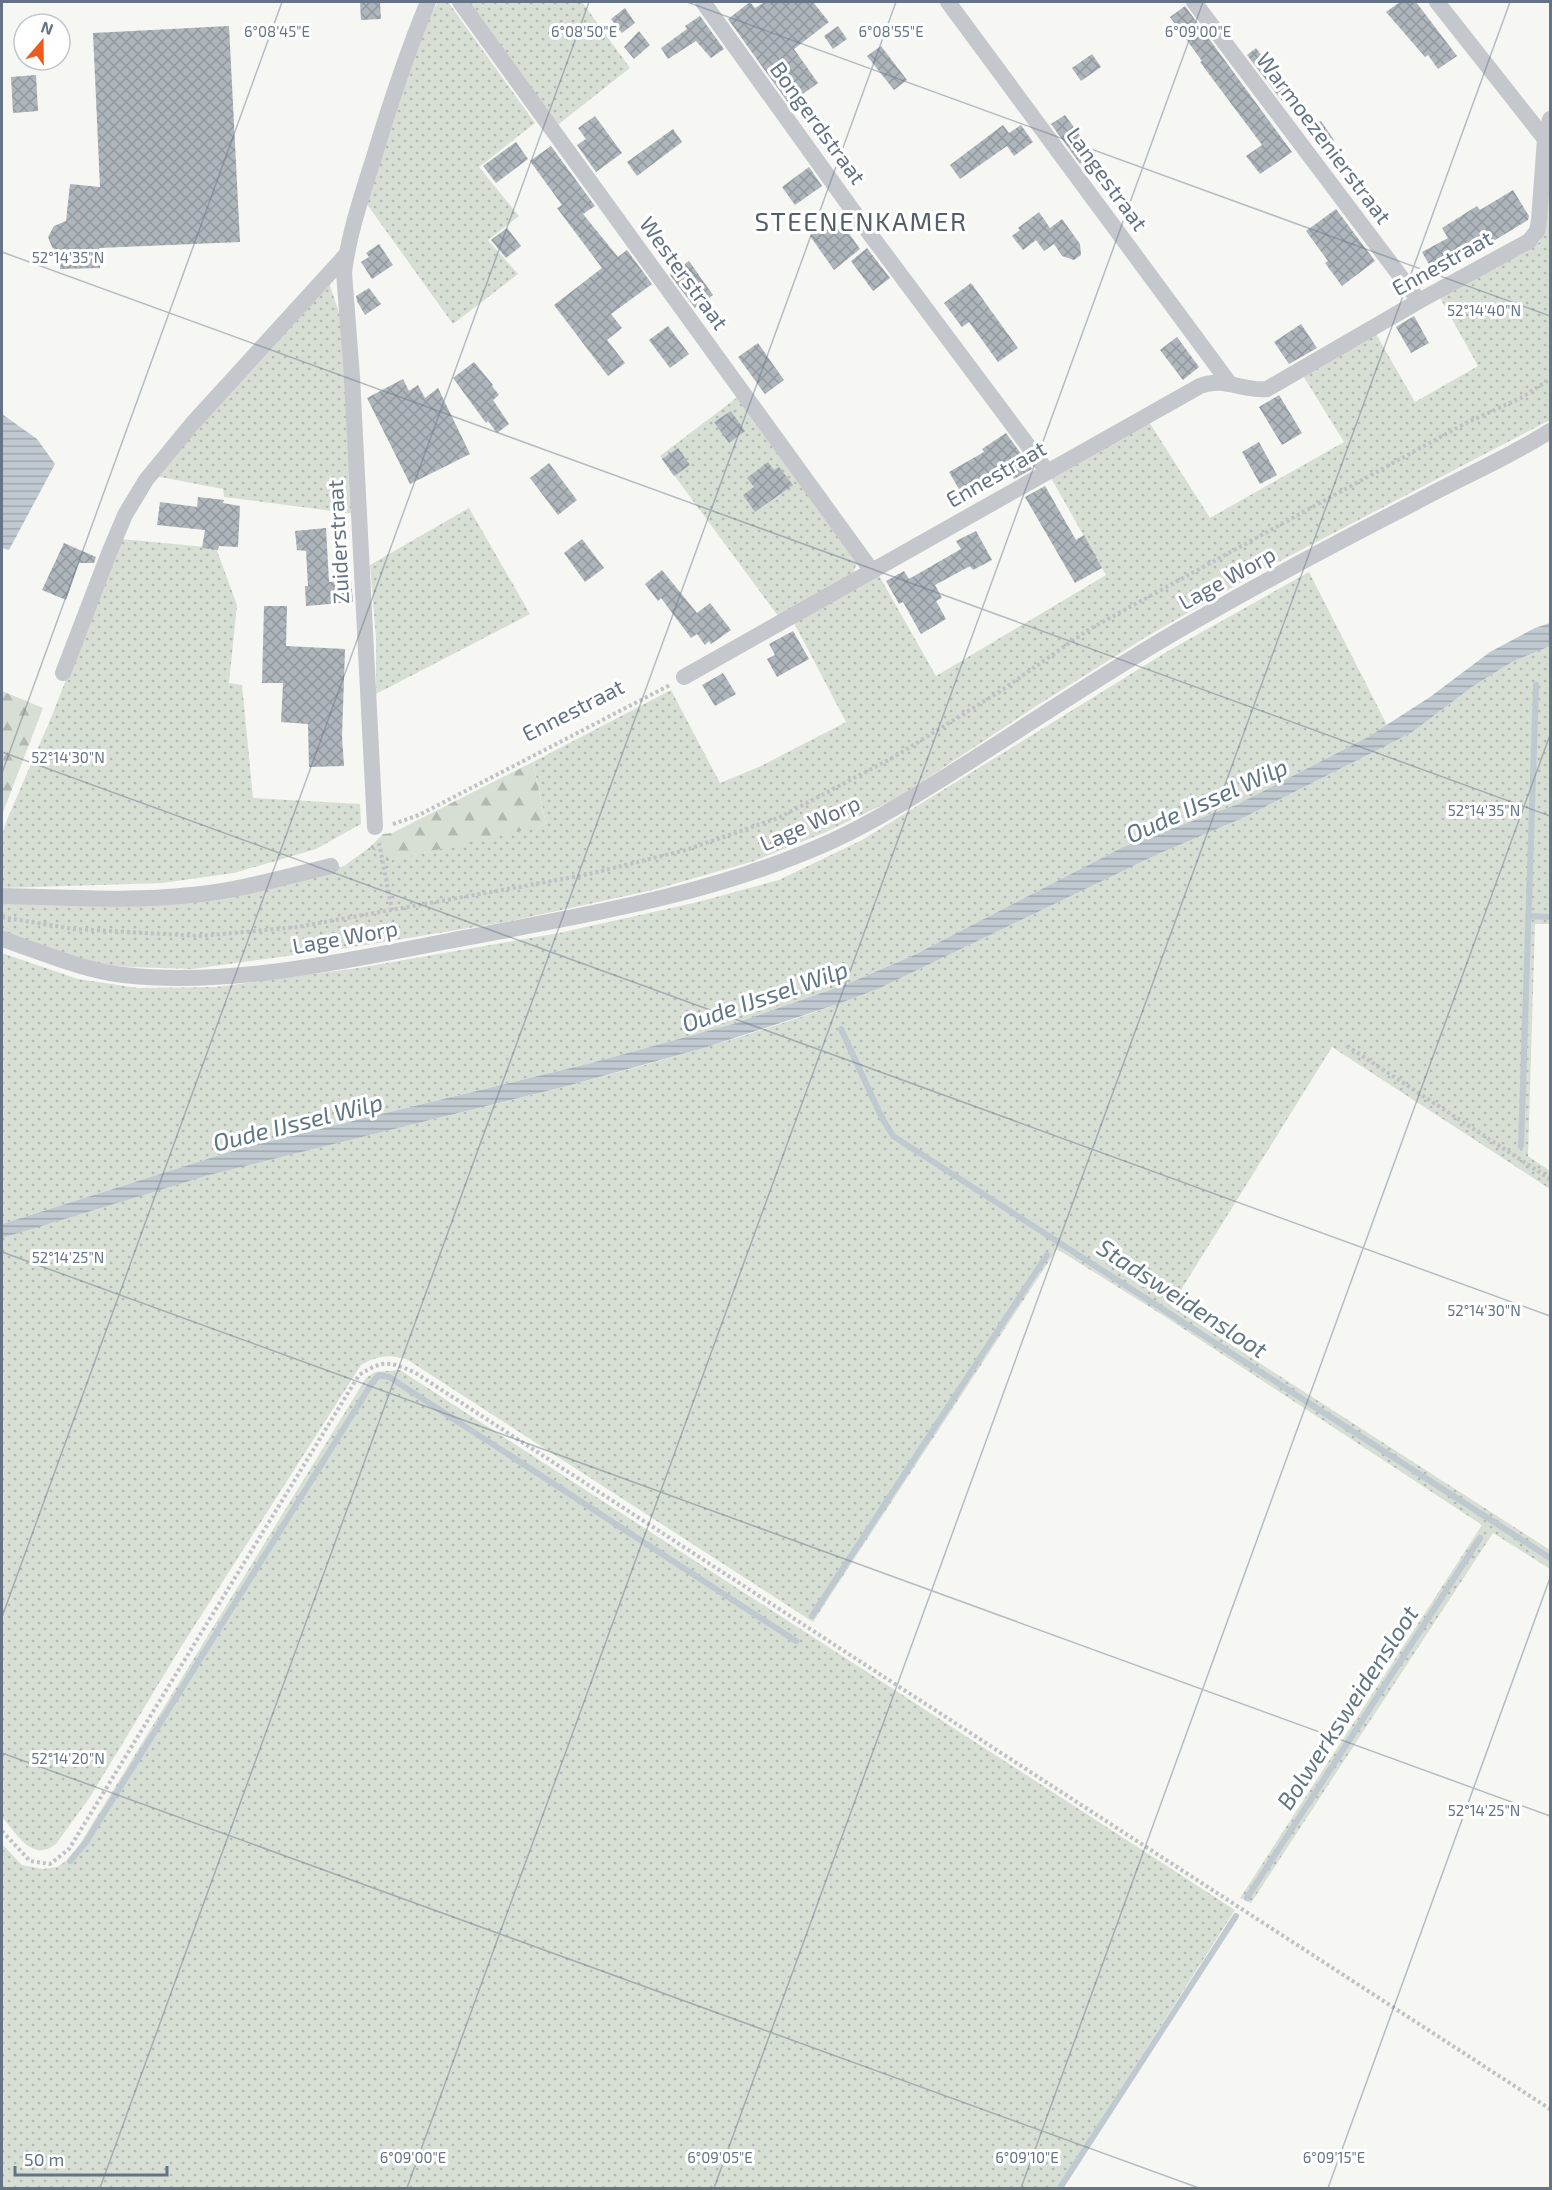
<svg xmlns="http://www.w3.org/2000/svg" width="1552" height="2190" font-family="'Exo 2',sans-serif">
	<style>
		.grass { fill: url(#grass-dots) }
		.forest { fill: url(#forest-firs) }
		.water { fill: url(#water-rules) }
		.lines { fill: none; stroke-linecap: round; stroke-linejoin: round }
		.stream { stroke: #bfc9cf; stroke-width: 6 }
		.building { fill: url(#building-cross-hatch) }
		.path { stroke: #c0c1c4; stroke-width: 4; stroke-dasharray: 3 3; stroke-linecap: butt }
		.street { stroke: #c4c7cb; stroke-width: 16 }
		.ticks { fill: none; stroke: #647486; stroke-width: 1.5; stroke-opacity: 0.45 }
		.labels { text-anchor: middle; stroke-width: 6; stroke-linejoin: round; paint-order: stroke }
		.street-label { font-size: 22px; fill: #647486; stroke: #fff }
		.water-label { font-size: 24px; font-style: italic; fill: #5f7683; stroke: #fff }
		.quarter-label { font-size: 26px; letter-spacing: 1.5px; fill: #525e6a; stroke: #fff }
		.ticks-label { font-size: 15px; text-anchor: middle; fill: #647486; stroke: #fff; stroke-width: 6; stroke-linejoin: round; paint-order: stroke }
	</style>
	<defs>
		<pattern id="grass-dots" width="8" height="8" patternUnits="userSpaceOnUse" patternTransform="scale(1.5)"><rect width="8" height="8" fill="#d7ded4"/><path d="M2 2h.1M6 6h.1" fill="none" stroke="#b2b9b2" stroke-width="1.8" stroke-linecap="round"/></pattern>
		<pattern id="forest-firs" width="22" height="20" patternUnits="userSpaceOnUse" patternTransform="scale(1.5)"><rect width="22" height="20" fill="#d7ded4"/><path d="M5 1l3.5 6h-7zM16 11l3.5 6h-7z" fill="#b2b9b2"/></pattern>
		<pattern id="water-rules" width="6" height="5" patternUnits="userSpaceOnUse" patternTransform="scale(1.5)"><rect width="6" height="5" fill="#bfc9cf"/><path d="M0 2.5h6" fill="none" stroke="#9fa8ae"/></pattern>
		<pattern id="building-cross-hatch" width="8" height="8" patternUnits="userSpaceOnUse" patternTransform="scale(1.5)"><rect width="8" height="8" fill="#aeb5bb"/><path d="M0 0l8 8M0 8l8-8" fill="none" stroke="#91989e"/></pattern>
	</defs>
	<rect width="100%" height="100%" fill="#f6f7f3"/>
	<g class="grass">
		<path d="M438,2H448L535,123L479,167L519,216L488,240L518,274L453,324L366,203C385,135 402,63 438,2Z"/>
		<polygon points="463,2 582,2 630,68 555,127"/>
		<polygon points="1550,138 1550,420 1259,572 1146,637 1041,703 899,797 826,832 754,861 653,890 511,921 347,948 192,969 102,966 2,933 2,900 258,890 344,866 370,847 387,861 546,824 533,762 671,690 720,783 761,766 846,722 793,621 877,572 936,676 1106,575 1051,478 1149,422 1210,518 1344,442 1302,374 1375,332 1415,402 1478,366 1439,296 1540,242"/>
		<polygon points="329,283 344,327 356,514 224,497 223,489 155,476"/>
		<polygon points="739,396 858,561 851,578 778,616 660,456"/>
		<polygon points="469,508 530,614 376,694 376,638 370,565"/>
		<polygon points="121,539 216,548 237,605 229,683 242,685 253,798 360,804 361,824 316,849 234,873 162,883 2,888 2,836 6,822 51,718"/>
		<polygon points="1309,572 1387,725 1368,737 1238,804 1123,847 914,955 847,984 733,1024 591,1063 242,1148 2,1224 2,953 78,979 138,988 216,987 358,968 559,933 698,902 779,880 862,840 1168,651"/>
		<path d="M1550,646V924H1535L1528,1156L1550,1171V1189L1332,1047L1171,1306L1550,1550V1569L1493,1533L1251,1903L1240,1898L1482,1525L1164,1316L1057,1249L813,1622L408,1360C389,1354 379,1355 361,1365L181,1647L90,1797L56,1844C32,1863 17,1834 2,1817V1238C71,1215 141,1192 212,1174C435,1116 663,1072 878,989L1156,855L1245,817L1411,733L1472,687L1512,662Z"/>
		<polygon points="400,1370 1235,1910 1057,2188 2,2188 2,1844 22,1865 43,1869 57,1867 69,1859 80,1844 366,1378 375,1372"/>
	</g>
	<g class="forest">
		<polygon points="2,691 43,708 2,815"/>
		<polygon points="533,762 546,825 387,861 370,847 383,834 392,833"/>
	</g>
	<g class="water">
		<polygon points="2,414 37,439 55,464 9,550 2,548"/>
		<polygon points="1550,623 1550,646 1512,662 1472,687 1411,733 1245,817 1156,855 878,989 838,1004 704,1048 567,1086 209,1175 2,1238 2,1224 242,1148 591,1063 733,1024 847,984 914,955 1123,847 1238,804 1368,737 1430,697 1490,652 1535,628"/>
	</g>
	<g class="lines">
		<g class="stream">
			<polyline points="1529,916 1550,917"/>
			<polyline points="841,1029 881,1116 893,1136 1550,1558"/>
			<polyline points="1521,1146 1536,685"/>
			<polyline points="812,1616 1047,1255"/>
			<polyline points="70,1861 86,1842 372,1383 379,1375 389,1377 796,1641"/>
			<polyline points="1247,1898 1480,1538"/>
			<polyline points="1060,2188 1236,1916"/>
		</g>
	</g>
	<g class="building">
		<polygon points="360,2 380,2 381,19 361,20"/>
		<polygon points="750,2 755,8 765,2 813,2 829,22 794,49 818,83 789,104 728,19"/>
		<polygon points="1400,2 1416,2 1457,56 1438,69 1428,55 1425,57 1386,12"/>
		<polygon points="1185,6 1292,152 1260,174 1246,156 1262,145 1200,62 1202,61 1170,17"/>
		<polygon points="625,8 635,23 622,33 611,19"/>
		<polygon points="700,16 724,49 711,58 696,41 668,59 661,48 687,29 685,26"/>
		<polygon points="229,26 240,242 99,248 100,268 60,269 61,255 52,247 48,237 54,226 66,221 70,184 100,187 93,33"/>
		<polygon points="838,26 847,39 833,49 824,36"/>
		<polygon points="639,31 650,45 634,59 624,47"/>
		<polygon points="881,46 907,80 894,90 867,56"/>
		<polygon points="1256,48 1287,90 1286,98 1282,101 1247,55"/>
		<polygon points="1092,54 1101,67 1081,81 1072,68"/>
		<polygon points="36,75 38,111 13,113 11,77"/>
		<polygon points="1065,115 1093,154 1080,164 1051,124"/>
		<polygon points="595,116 622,153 596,172 577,145 586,139 578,128"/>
		<polygon points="1321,121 1334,140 1321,149 1308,130"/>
		<polygon points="1003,125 1009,133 1021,125 1033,142 1014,156 1007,146 960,179 950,165"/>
		<polygon points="673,129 682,142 637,176 627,162"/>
		<polygon points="516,142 528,159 496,183 483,166"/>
		<polygon points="551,146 595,206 583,214 618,257 627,250 652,284 611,314 622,328 607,340 625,363 608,376 554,305 602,268 557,208 562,205 530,161"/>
		<polygon points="809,167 822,186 795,205 782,187"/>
		<polygon points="1513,190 1529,216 1528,220 1482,248 1479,243 1432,270 1422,252 1448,238 1442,228 1477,206 1480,210"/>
		<polygon points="1336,209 1375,261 1342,286 1325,263 1328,261 1306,231"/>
		<polygon points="1039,212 1050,228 1062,219 1080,244 1081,255 1074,260 1062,256 1054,244 1044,251 1036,240 1023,250 1012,236 1020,230 1018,228"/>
		<polygon points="835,214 860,249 834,270 810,236 817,231 815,229"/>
		<polygon points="507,228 521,246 506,258 491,240"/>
		<polygon points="379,244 393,265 372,279 361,262 369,257 366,253"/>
		<polygon points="867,248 890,278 873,291 851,261"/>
		<polygon points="689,261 713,295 695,308 670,275"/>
		<polygon points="971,283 1018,348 998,362 969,322 962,327 944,303"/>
		<polygon points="369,288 381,304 365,315 357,301 356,296"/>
		<polygon points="1414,316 1429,343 1411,353 1396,327"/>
		<polygon points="1301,324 1317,348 1289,364 1274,342"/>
		<polygon points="668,326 689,354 670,368 649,340"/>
		<polygon points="1177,337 1199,367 1183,380 1160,350"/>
		<polygon points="758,343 784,380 765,394 738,357"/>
		<polygon points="474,362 493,385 492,386 499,395 493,400 509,424 497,433 488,421 486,423 453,378"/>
		<polygon points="403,379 409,391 418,385 425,398 438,388 470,454 410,484 367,398"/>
		<polygon points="1279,395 1302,433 1282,445 1259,407"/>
		<polygon points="731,411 745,431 729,443 714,422"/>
		<polygon points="1006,433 1032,469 1014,479 1012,475 1004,481 997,470 960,491 949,472 984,452 982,449"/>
		<polygon points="1259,442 1277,475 1260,484 1242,452"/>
		<polygon points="678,448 690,465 674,476 662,459"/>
		<polygon points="768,462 774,470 779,467 793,485 755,512 743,495 754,487 747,478"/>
		<polygon points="549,463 577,500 558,515 530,478"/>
		<polygon points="1045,486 1076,540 1084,535 1102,568 1075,583 1025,497"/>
		<polygon points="198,497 224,500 223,503 240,506 238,547 219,546 218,550 202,548 205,530 157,525 160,502 197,507"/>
		<polygon points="326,528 329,582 351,581 353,602 306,606 305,586 308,586 306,551 297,550 295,531"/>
		<polygon points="976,531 992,560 973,570 970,566 935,585 942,598 936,601 946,619 921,634 903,602 899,604 886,581 904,571 909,579 961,549 956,541"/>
		<polygon points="582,539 604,568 585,582 564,553"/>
		<polygon points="64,543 96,557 94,563 79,563 66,600 42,590"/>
		<polygon points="662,570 697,613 710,603 731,630 711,644 709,641 705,645 697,634 691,638 661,598 658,601 645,584"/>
		<polygon points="264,606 287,606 286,646 345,649 342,737 344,766 309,767 308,724 281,722 283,683 262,683"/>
		<polygon points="793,631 809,659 777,677 767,659 775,655 769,644"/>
		<polygon points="723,673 736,694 715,706 702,685"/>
	</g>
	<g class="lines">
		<g class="path">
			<polyline points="393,824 419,815 670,685"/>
			<polyline points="379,843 392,910"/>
			<polyline points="2,917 73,929 201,936 297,927 585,875 686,850 778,818 894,757 999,692 1088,630 1466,423 1521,398 1550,379"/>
			<polyline points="1347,1046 1550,1179"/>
			<path d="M2,1831L30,1861L50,1864L69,1849L359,1375C383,1360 388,1361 414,1372L1550,2109"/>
		</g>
		<g class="street">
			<polyline points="460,2 872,571"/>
			<polyline points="703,2 861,222 1047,471"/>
			<polyline points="948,2 1230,384"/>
			<polyline points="1194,2 1419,301"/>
			<polyline points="1437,2 1545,139"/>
			<polyline points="63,673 109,553 125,515 146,480 192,424 346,255"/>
			<path d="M684,677L1200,386C1223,376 1244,392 1267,389L1419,301L1529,241L1537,231L1539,220L1545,139L1550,119"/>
			<path d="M375,827L352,377L344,272C349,233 362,195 374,157C390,104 407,52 428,2"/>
			<path d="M2,896C64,897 128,902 191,895C238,891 284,877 331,866"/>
			<path d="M2,939C41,952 82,970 123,975C232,987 343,961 449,941C579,916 711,896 832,841C878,820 921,792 964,765C1040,717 1115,666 1193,622C1267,580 1341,540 1416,502C1460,478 1508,458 1550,431"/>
		</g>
	</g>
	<path class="ticks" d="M687,2L1550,316M2,252L1550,816M2,752L1550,1316M2,773L282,2M2,1252L1550,1816M2,1617L589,2M2,1753L1199,2188M100,2188L896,2M407,2188L1203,2M714,2188L1510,2M1021,2188L1550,735M1328,2188L1550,1578"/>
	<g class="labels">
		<g class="street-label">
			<text transform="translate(818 123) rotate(54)" y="8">Bongerdstraat</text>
			<text transform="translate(1324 138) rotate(53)" y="8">Warmoezenierstraat</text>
			<text transform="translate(1107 179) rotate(54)" y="8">Langestraat</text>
			<text transform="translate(1442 263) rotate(-29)" y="8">Ennestraat</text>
			<text transform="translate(684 273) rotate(54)" y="8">Westerstraat</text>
			<text transform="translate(996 474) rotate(-30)" y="8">Ennestraat</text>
			<text transform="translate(338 542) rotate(-93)" y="8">Zuiderstraat</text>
			<text transform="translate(1227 578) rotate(-29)" y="8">Lage Worp</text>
			<text transform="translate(573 710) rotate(-27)" y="8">Ennestraat</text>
			<text transform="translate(810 823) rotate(-24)" y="8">Lage Worp</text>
			<text transform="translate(345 937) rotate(-10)" y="8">Lage Worp</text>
		</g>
		<g class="water-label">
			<text transform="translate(1207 801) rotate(-24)" y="8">Oude IJssel Wilp</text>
			<text transform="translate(765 997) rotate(-19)" y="8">Oude IJssel Wilp</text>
			<text transform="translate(298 1123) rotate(-14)" y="8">Oude IJssel Wilp</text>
			<text transform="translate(1182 1299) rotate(33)" y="8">Stadsweidensloot</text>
			<text transform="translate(1348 1708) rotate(-57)" y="8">Bolwerksweidensloot</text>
		</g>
		<g class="quarter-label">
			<text x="861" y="231">STEENENKAMER</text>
		</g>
	</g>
	<g class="ticks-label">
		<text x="584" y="37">6°08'50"E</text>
		<text x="277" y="37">6°08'45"E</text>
		<text x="891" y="37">6°08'55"E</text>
		<text x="1198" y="37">6°09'00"E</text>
		<text x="68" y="263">52°14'35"N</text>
		<text x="1484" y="316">52°14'40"N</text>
		<text x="68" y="763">52°14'30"N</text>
		<text x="1484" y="816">52°14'35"N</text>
		<text x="68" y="1263">52°14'25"N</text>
		<text x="1484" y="1316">52°14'30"N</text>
		<text x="68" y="1764">52°14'20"N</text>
		<text x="1484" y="1816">52°14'25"N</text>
		<text x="413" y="2163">6°09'00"E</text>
		<text x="720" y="2163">6°09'05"E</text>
		<text x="1027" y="2163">6°09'10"E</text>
		<text x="1334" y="2163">6°09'15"E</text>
	</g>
	<rect width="1552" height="2190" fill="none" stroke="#647486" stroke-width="6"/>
	<g transform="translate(42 42) rotate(20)"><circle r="28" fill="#ffffff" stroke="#c1c7cf" stroke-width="1.5"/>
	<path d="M0-4.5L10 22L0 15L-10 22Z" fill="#ed5c1c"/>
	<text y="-9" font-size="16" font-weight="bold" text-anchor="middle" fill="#647486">N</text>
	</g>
	<path d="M15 2166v9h152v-9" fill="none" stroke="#647486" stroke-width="3"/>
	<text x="24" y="2166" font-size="18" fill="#647486" stroke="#ffffff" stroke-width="4.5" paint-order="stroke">50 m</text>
</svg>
